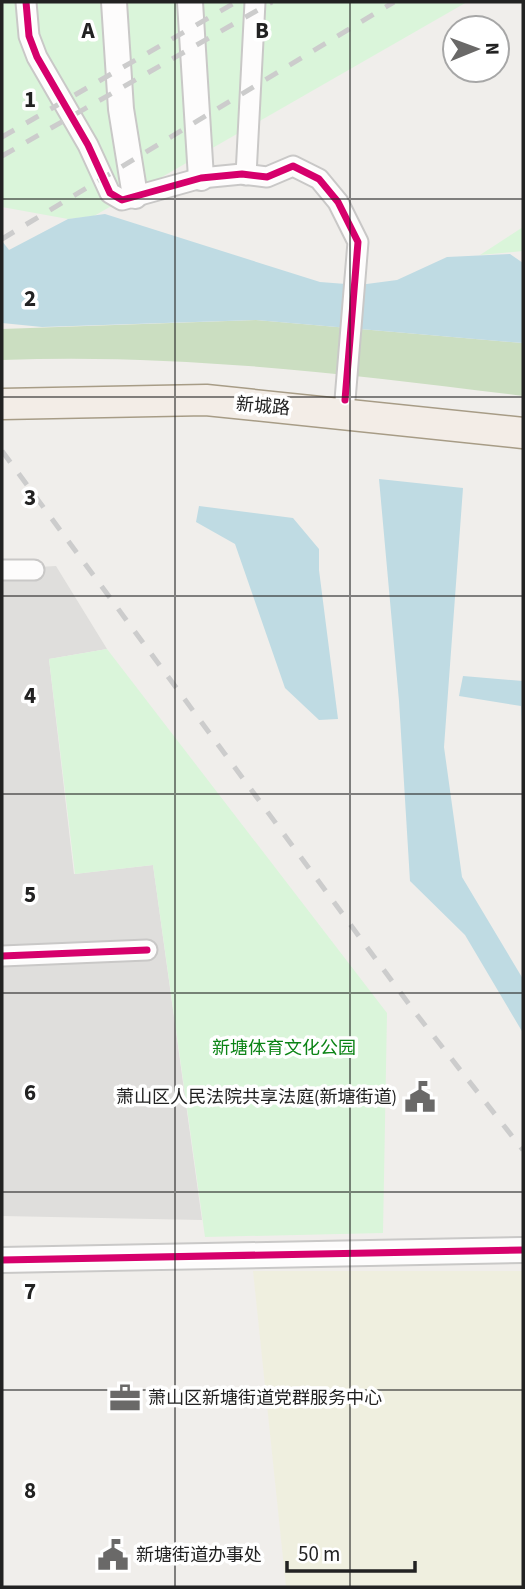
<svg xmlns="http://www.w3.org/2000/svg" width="525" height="1589" font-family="'Source Sans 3','Noto Sans SC',sans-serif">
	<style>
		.residential { fill: #dfdedc }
		.farmland { fill: #efefdf }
		.forest { fill: #cbdec1 }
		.park { fill: #daf5da }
		.water { fill: #bfdbe3 }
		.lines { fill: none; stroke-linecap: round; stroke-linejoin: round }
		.minor-casing { stroke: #c9c8c7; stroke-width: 23 }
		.tertiary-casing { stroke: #c9c8c7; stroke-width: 28 }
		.primary-casing { stroke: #a79c86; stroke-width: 33 }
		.minor { stroke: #fdfcfc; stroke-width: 19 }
		.tertiary { stroke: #fdfcfc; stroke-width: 24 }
		.primary { stroke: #f3ede7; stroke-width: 30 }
		.rail { stroke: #ccc; stroke-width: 5; stroke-dasharray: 14 14; stroke-linecap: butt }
		.cycleway-casing { stroke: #fff; stroke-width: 11 }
		.cycleway { stroke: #d6006c; stroke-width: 7 }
		.grid { fill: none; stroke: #222; stroke-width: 2; stroke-opacity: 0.55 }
		.labels { text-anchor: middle; stroke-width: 7; stroke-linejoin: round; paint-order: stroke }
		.street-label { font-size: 18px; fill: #222; stroke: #fff }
		.park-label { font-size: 18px; fill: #0c8416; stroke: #fff }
		.poi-label { font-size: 18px; fill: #222; stroke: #fff; text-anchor: start }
		.grid-label { font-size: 23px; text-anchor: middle; font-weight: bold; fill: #222; stroke: #fff; stroke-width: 7; stroke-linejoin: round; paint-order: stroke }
	</style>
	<rect width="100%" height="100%" fill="#f0eeeb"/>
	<polygon class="residential" points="56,566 107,649 49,659 74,874 153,865 202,1220 2,1216 2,569"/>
	<polygon class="farmland" points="253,1271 523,1271 523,1587 286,1587"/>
	<path class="forest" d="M256,320L523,343V396C351,374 175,353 2,360V329Z"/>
	<g class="park">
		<polygon points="2,2 467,2 94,216 68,219 2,207"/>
		<polygon points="523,227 523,251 480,255"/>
		<polygon points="107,649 387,1013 383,1233 205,1237 153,865 75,874 49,659"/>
	</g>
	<g class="water">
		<polygon points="105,214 320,282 359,285 397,280 447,257 510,254 523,263 523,343 256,320 42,327 2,323 2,241 9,250 68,219"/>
		<polygon points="379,479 463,488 444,747 462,877 523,979 523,1033 465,935 410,881 399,701"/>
		<polygon points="199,506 293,518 319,549 319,570 338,719 319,720 285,688 235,544 196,522"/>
		<polygon points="463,676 523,681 523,749 521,706 459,696"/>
	</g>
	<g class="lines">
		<defs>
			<g id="minor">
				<polyline points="26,2 29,36 37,57 88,145 110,193 122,200 201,178 242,174 267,177 293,166 319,179 338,202 358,242 345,400"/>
				<polyline points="246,175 255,2"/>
				<polyline points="2,570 34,570"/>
				<polyline points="2,956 147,950"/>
			</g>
			<g id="tertiary">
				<polyline points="114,2 121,109 135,196"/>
				<polyline points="190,2 201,178"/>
				<polyline points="2,1260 523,1250"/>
			</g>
			<polyline id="primary" points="2,404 206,400 523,433"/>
		</defs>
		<use href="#minor" class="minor-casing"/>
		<use href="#tertiary" class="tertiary-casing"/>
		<use href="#primary" class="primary-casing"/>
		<use href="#minor" class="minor"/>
		<use href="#tertiary" class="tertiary"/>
		<use href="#primary" class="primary"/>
		<g class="rail">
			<polyline points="2,137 236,2"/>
			<polyline points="2,156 272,2"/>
			<polyline points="2,239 394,2"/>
			<polyline points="2,451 414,1011 523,1150"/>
		</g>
		<defs>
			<g id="cycleway">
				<polyline points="26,2 29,36 37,57 88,145 110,193 122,200 201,178 242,174 267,177 293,166 319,179 338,202 358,242 345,400"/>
				<polyline points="2,956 147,950"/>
				<polyline points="2,1260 523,1250"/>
			</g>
		</defs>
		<use href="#cycleway" class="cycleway-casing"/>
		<use href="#cycleway" class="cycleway"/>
	</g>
	<path class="grid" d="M175,2V1587M350,2V1587M2,199H523M2,397H523M2,596H523M2,794H523M2,993H523M2,1192H523M2,1390H523"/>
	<defs>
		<symbol id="civic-bare" viewBox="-9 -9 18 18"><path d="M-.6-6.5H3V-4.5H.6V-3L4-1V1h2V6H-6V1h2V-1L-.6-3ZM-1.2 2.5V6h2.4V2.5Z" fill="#6a6968" stroke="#fff" stroke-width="2.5" paint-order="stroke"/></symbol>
		<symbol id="office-bare" viewBox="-9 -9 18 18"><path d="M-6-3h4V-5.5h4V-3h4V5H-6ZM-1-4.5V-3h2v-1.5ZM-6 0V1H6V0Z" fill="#6a6968" stroke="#fff" stroke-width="2.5" paint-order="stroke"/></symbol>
	</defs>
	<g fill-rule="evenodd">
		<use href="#civic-bare" x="398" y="1075" width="44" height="44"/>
		<use href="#office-bare" x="103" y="1376" width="44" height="44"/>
		<use href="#civic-bare" x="91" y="1533" width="44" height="44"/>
	</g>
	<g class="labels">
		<g class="street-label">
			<text transform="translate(263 406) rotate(5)" y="6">新城路</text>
		</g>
		<g class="park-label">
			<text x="284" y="1054">新塘体育文化公园</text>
		</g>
		<g class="poi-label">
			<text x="397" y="1103" text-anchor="end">萧山区人民法院共享法庭(新塘街道)</text>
			<text x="148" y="1404">萧山区新塘街道党群服务中心</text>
			<text x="136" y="1561">新塘街道办事处</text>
		</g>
	</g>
	<g class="grid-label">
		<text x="88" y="38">A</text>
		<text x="262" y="38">B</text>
		<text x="30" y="107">1</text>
		<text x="30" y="306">2</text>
		<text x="30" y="505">3</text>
		<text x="30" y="703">4</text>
		<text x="30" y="902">5</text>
		<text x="30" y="1100">6</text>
		<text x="30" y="1299">7</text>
		<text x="30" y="1498">8</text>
	</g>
	<rect width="525" height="1589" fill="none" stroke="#222222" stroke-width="7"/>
	<g transform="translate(476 49) rotate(89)"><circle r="33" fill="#ffffff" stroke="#a7a7a7" stroke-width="2"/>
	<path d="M0-5L12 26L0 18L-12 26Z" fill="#6a6968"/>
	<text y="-10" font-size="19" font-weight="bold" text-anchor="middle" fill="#222222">N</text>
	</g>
	<path d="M287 1561v10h128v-10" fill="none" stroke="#222222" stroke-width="3.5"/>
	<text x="298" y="1561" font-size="21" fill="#222222" stroke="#ffffff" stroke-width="5" paint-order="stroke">50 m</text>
</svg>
